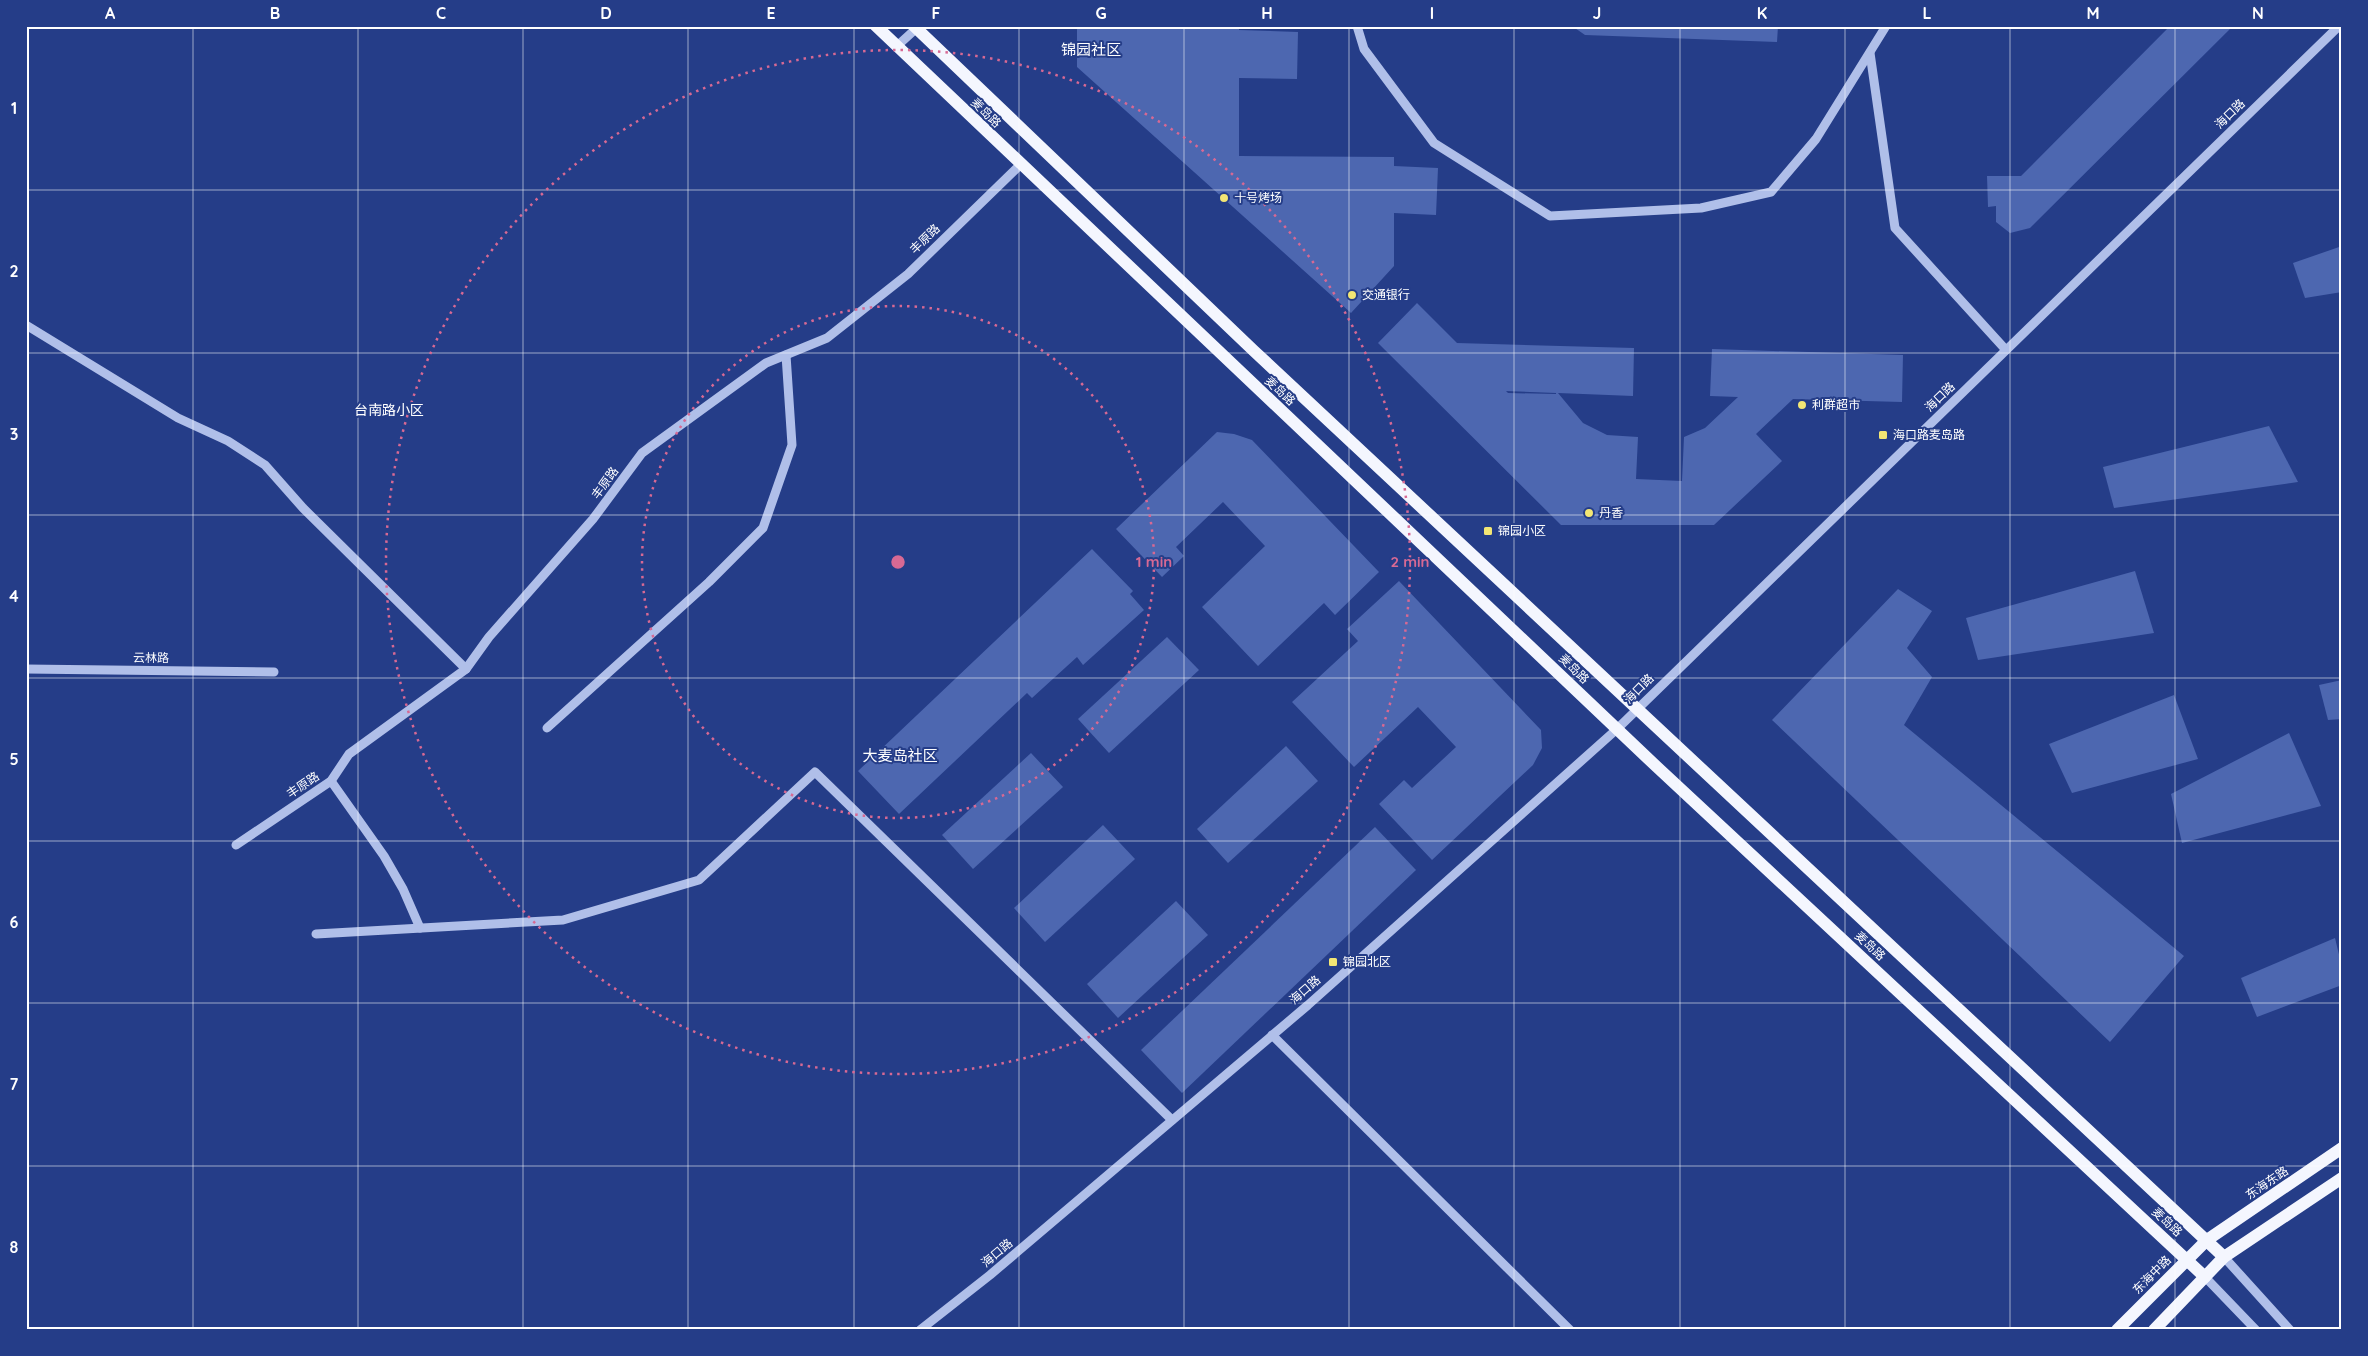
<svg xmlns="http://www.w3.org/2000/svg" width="2368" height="1356" font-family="Quicksand,'Noto Sans SC',sans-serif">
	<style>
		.building { fill: #4d67b0; fill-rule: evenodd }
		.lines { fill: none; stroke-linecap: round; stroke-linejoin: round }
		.minor { stroke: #b0bfe9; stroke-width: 9 }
		.major { stroke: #f4f6fe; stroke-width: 12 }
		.grid { fill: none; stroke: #fff; stroke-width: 1; stroke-opacity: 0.55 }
		.ring { fill: none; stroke: #d76994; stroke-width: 2.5; stroke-dasharray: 2.5 5 }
		.poi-dot { fill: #f3e674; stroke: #253d88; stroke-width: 2 }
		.labels { text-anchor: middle; stroke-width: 4; stroke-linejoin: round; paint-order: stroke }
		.street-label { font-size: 12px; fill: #fff; stroke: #253d88 }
		.poi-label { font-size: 12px; fill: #fff; stroke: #253d88; text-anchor: start }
		.neighbourhood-label { font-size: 14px; fill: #fff; stroke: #253d88 }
		.quarter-label { font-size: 15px; fill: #fff; stroke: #253d88 }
		.centre { fill: #d76994; stroke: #253d88; stroke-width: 2.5 }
		.ring-label { font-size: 15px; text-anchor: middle; font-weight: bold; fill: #d76994; stroke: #253d88; stroke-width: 4; stroke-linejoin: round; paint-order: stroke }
		.neatline { fill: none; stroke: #fff; stroke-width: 2 }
		.grid-label { font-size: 16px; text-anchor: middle; font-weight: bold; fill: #fff }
	</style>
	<rect width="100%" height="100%" fill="#253d88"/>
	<g class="building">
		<polygon points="1077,26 1239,26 1239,30 1298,32 1297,79 1239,78 1239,156 1394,157 1394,166 1438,168 1436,215 1394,213 1394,266 1351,313 1077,67"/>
		<polygon points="1572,26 1778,26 1777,42 1585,35"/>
		<polygon points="2170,26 2233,26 2030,228 2010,233 1996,222 1996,206 1988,207 1987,176 2021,176"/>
		<polygon points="2342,246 2342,292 2305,298 2293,263"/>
		<path d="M1417,303L1457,343L1634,348L1633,396L1558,393L1583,423L1607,435L1638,437L1636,479L1682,481L1684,437L1705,428L1738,397L1710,396L1712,349L1903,355L1902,402L1793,399L1756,434L1782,461L1714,525H1561L1378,343ZM1506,391L1556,393V394L1508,393Z"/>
		<polygon points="2269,426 2298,482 2114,508 2103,467"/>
		<polygon points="1217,432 1234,434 1252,440 1379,572 1335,615 1324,603 1258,666 1202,607 1265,546 1223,502 1176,547 1184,556 1162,577 1116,529"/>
		<polygon points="1092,549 1133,591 1130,594 1144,610 1083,665 1077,657 1032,698 1027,693 899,814 858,771"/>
		<polygon points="2135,571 2154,633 1978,660 1966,618"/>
		<polygon points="1399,581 1541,730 1542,748 1533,765 1432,860 1379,804 1404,780 1412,788 1456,747 1418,707 1354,767 1292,702 1358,641 1347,629"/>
		<polygon points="1898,589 1932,611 1907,648 1932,677 1904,725 2184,956 2110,1042 1772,720"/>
		<polygon points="1167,637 1199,670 1109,753 1078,719"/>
		<polygon points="2342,680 2342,719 2328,720 2319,685"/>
		<polygon points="2174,695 2198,759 2072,793 2049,744"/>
		<polygon points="2289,733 2321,806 2182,843 2171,794"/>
		<polygon points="1286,746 1318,781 1228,863 1197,829"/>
		<polygon points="1031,753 1063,787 973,869 942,835"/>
		<polygon points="1103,825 1135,859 1045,942 1014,908"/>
		<polygon points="1375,827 1416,870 1182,1093 1141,1050"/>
		<polygon points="1176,901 1208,935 1118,1018 1087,984"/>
		<polygon points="2335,938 2342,967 2342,985 2257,1017 2241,978"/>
	</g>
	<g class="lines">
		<g class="minor">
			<polyline points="1357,26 1364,49 1434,143 1550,216 1701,208 1771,192 1816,139 1886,26"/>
			<polyline points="897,46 919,26"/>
			<polyline points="1870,53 1895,228 2006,350"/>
			<polyline points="26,325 178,418 228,441 265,465 303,508 466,669"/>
			<polyline points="26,669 274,672"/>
			<polyline points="547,728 709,582 763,528 792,445 786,355"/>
			<polyline points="331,781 384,856 403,889 420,928"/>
			<polyline points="236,845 331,781 349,754 466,669 489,637 593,519 642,453 766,363 827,338 908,274 1020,165"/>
			<polyline points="316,934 563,920 699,880 815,772 1172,1120"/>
			<polyline points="1272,1035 1570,1330"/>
			<polyline points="2224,1257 2290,1330"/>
			<polyline points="2205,1277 2256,1330"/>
			<polyline points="920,1330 990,1275 1308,1005 1617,729 2339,26"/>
		</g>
		<g class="major">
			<polyline points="876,26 1657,767 2205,1277"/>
			<polyline points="914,26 1254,351 2224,1257"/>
			<polyline points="2117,1330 2207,1240 2342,1148"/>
			<polyline points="2154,1330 2224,1257 2342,1178"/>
		</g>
	</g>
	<path class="grid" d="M193,26V1330M358,26V1330M523,26V1330M688,26V1330M854,26V1330M1019,26V1330M1184,26V1330M1349,26V1330M1514,26V1330M1680,26V1330M1845,26V1330M2010,26V1330M2175,26V1330M26,190H2342M26,353H2342M26,515H2342M26,678H2342M26,841H2342M26,1003H2342M26,1166H2342"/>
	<g class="ring">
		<circle cx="898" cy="562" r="256"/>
		<circle cx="898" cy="562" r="512"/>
	</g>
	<g class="poi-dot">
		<circle cx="1224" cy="198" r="5"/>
		<circle cx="1352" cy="295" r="5"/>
		<circle cx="1802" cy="405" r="5"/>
		<rect x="1878" y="430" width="10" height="10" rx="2.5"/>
		<circle cx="1589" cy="513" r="5"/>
		<rect x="1483" y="526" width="10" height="10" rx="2.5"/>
		<rect x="1328" y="957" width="10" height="10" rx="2.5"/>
	</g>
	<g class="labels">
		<g class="street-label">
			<text transform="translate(986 113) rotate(44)" y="4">麦岛路</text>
			<text transform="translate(2230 114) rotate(-44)" y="4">海口路</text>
			<text transform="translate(925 239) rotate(-44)" y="4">丰原路</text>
			<text transform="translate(1280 391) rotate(43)" y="4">麦岛路</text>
			<text transform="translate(1940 397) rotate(-44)" y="4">海口路</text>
			<text transform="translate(605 483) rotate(-54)" y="4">丰原路</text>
			<text transform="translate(151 658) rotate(1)" y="4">云林路</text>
			<text transform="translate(1574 669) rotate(44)" y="4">麦岛路</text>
			<text transform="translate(1639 689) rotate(-45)" y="4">海口路</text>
			<text transform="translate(303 785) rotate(-34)" y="4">丰原路</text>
			<text transform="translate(1870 946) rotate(43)" y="4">麦岛路</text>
			<text transform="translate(1305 990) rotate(-41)" y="4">海口路</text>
			<text transform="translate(2267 1183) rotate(-34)" y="4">东海东路</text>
			<text transform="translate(2167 1222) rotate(43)" y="4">麦岛路</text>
			<text transform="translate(997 1253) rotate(-40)" y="4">海口路</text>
			<text transform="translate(2152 1275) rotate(-45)" y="4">东海中路</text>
		</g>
		<g class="poi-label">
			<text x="1234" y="202">十号烤场</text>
			<text x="1362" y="299">交通银行</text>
			<text x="1812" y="409">利群超市</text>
			<text x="1893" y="439">海口路麦岛路</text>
			<text x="1599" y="517">丹香</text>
			<text x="1498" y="535">锦园小区</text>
			<text x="1343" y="966">锦园北区</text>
		</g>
		<g class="neighbourhood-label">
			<text x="389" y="415">台南路小区</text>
		</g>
		<g class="quarter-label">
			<text x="1091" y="55">锦园社区</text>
			<text x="900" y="761">大麦岛社区</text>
		</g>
	</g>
	<circle cx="898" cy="562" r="8" class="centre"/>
	<g class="ring-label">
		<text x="1154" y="567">1 min</text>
		<text x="1410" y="567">2 min</text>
	</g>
	<rect width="2368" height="1356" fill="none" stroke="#253d88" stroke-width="55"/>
	<rect x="28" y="28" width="2312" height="1300" class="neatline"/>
	<g class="grid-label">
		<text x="110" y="19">A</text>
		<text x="275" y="19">B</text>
		<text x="441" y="19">C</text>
		<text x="606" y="19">D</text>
		<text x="771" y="19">E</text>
		<text x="936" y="19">F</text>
		<text x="1101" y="19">G</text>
		<text x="1267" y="19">H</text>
		<text x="1432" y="19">I</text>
		<text x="1597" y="19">J</text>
		<text x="1762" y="19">K</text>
		<text x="1927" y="19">L</text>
		<text x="2093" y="19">M</text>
		<text x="2258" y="19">N</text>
		<text x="14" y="114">1</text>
		<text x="14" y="277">2</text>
		<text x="14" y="440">3</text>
		<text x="14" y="602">4</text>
		<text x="14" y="765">5</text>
		<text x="14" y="928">6</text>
		<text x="14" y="1090">7</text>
		<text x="14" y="1253">8</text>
	</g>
</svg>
